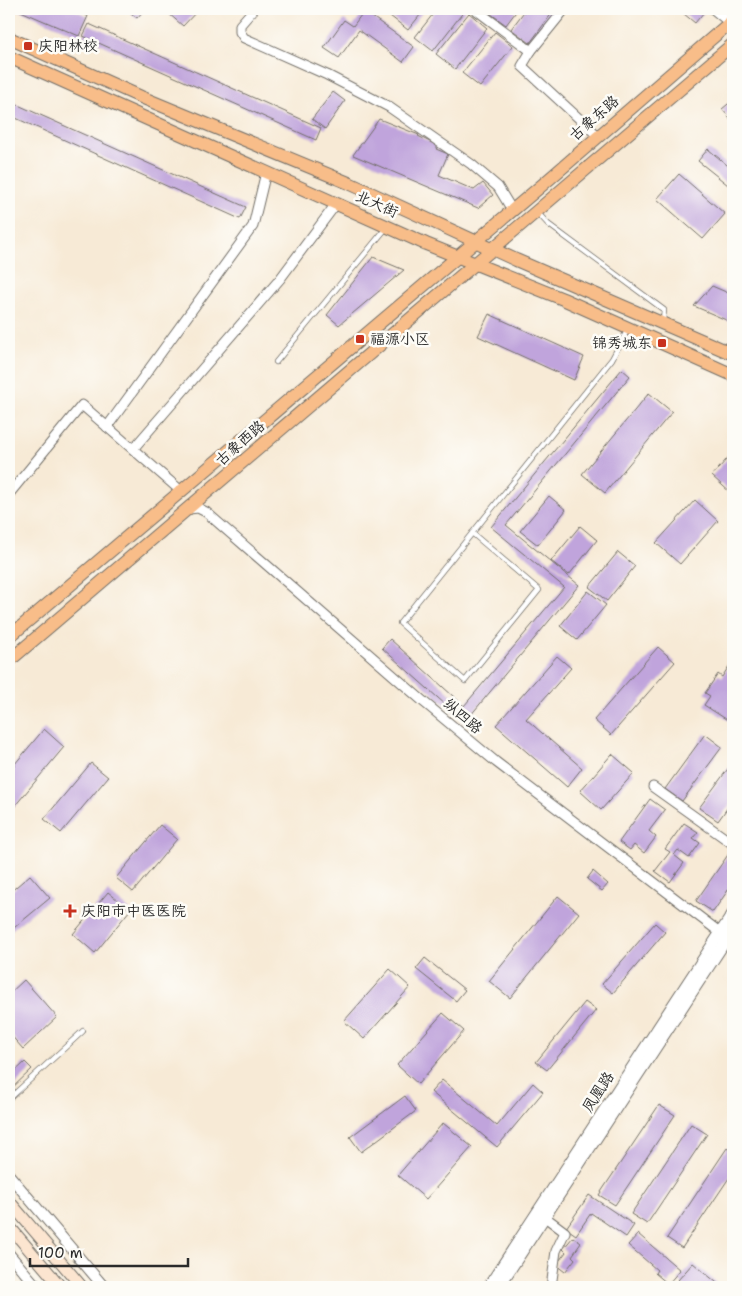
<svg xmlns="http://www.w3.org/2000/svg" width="742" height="1296" font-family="'Shantell Sans','LXGW WenKai TC',sans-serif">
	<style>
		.building { fill: #c0a4dc }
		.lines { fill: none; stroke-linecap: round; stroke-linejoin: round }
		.service-casing { stroke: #726e67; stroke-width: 6 }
		.minor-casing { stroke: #726e67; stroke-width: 11 }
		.tertiary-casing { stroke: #726e67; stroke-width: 12 }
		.secondary-casing { stroke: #726e67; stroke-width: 13 }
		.primary-casing { stroke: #726e67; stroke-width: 14 }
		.service { stroke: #fff; stroke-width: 4.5 }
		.minor { stroke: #fff; stroke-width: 9 }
		.tertiary { stroke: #fff; stroke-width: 10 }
		.secondary { stroke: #fce5d0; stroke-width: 11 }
		.primary { stroke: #f8bd89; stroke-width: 12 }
		.poi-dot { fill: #c8321e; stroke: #fdfcf7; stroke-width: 2 }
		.labels { text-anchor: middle; stroke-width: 5; stroke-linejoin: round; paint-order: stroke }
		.poi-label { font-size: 15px; fill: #2b2b2b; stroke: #fdfcf7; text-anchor: start }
		.street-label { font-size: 15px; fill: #2b2b2b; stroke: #fdfcf7 }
	</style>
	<rect width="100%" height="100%" fill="#fdfcf7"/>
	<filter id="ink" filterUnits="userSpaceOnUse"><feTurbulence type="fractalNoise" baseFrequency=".02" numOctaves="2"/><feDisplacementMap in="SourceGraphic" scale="10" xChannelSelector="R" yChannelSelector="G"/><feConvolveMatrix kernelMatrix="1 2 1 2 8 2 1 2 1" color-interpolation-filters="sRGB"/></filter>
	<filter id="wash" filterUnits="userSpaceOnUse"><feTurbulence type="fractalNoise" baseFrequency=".0096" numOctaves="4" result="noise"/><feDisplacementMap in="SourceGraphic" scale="20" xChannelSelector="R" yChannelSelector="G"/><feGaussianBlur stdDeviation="1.12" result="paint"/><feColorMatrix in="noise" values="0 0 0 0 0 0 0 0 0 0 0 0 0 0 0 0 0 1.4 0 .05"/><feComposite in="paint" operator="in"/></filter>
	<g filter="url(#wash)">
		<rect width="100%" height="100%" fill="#f7ead6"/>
		<g id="blocks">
			<g class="building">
				<polygon points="16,9 72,9 88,16 79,36"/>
				<polygon points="126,9 145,9 137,18"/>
				<polygon points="172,9 199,9 183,26 168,13"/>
				<polygon points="395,9 425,9 408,30 390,16"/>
				<polygon points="437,9 465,10 433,51 415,37"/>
				<polygon points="489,9 518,9 506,25 487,11"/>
				<polygon points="526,9 555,9 530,43 511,29"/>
				<polygon points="678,9 700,9 704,12 695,23"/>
				<polygon points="364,11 414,47 403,62 359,30 339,58 324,48 344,20 353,26"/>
				<polygon points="469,13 487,28 455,69 436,54"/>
				<polygon points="89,24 321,128 316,140 83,36"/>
				<polygon points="495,32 513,46 480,87 462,73"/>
				<polygon points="333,92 345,101 325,129 312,119"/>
				<polygon points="733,100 733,122 722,109"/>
				<polygon points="9,101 246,207 240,219 9,115"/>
				<polygon points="379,119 419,135 418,136 438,146 436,149 448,154 439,175 474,190 483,183 493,195 478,208 353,155"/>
				<polygon points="708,149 733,170 733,189 698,161"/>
				<polygon points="679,174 725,214 703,239 657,199"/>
				<polygon points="373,257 404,270 339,325 327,315"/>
				<polygon points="712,286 733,295 733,323 694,306"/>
				<polygon points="489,314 584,357 574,380 478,336"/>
				<polygon points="622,369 630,376 506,525 579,585 465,722 382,648 390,639 464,706 564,587 491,527"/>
				<polygon points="649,393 672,412 605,493 582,474"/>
				<polygon points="733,452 733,495 712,476"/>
				<polygon points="549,496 566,510 538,545 520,531"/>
				<polygon points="695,500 718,521 680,564 656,543"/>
				<polygon points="580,526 597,540 569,575 551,561"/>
				<polygon points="618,552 635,566 607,601 589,587"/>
				<polygon points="588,591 606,605 577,640 560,626"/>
				<polygon points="658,647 675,662 611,735 594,720"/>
				<polygon points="557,656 571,668 526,719 582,768 567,787 496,725"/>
				<polygon points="733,660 733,714 729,721 704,705 710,696 705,693 718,674 722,677"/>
				<polygon points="44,729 64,747 9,813 9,771"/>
				<polygon points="705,734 722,747 682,801 665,789"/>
				<polygon points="612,754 634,773 601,810 580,791"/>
				<polygon points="733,762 733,800 718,821 699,808"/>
				<polygon points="91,763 108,777 61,833 44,819"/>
				<polygon points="650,799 665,810 649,831 656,837 644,853 634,845 630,850 619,842"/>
				<polygon points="684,823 698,832 693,838 700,843 689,858 678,850 674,855 684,863 670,882 655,871 670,852 665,849"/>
				<polygon points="160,825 177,839 133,892 116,878"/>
				<polygon points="732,849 733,850 733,883 713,912 696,901"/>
				<polygon points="593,871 608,884 602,891 587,879"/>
				<polygon points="30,875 50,898 9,932 9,893"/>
				<polygon points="108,892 130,910 95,953 73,934"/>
				<polygon points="558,896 579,913 510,998 489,981"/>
				<polygon points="655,923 665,932 613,993 602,984"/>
				<polygon points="425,958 465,990 456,1001 416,969"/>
				<polygon points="390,969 410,987 364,1039 344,1021"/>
				<polygon points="24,980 57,1017 23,1049 9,1033 9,994"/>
				<polygon points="585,1002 596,1010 547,1070 536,1062"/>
				<polygon points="443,1013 464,1031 418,1084 397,1065"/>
				<polygon points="25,1062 32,1069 9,1091 9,1077"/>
				<polygon points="442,1080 497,1126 533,1083 543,1092 497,1147 431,1092"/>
				<polygon points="405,1096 416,1111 361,1152 350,1137"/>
				<polygon points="659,1105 675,1115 615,1205 599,1195"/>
				<polygon points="443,1123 472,1147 426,1199 398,1175"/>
				<polygon points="691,1124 707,1134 647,1224 631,1214"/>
				<polygon points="727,1148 733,1152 733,1172 682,1248 667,1238"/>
				<polygon points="589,1195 634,1225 626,1237 591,1213 576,1235 566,1228"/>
				<polygon points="638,1234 680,1270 668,1284 655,1273 657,1270 628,1245"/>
				<polygon points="573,1237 581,1243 572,1256 575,1259 565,1272 556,1265 566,1252 563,1249"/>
				<polygon points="693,1263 722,1287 686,1287 678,1280"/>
			</g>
		</g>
	</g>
	<g filter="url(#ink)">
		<use href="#blocks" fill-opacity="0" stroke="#726e67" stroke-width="1"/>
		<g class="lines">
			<defs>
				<g id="service">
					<polyline points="537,212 548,224 664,310 663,321"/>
					<polyline points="276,362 387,227"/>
					<polyline points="472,533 539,590 465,681 400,623 612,359 628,329"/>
					<polyline points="9,1099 83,1031"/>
				</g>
				<g id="minor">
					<polyline points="254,9 240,25 240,32 244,38 327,75 389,107 471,164 498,187 512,210"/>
					<polyline points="475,9 531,51 522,66 598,136"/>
					<polyline points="713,9 730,23"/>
					<polyline points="531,51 565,9"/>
					<polyline points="107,427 253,226 266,172"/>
					<polyline points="133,449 280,279 336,204"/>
					<polyline points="9,494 82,405 181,491"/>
					<polyline points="189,509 198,508 206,512 425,703 496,762 726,937"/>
					<polyline points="653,787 733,844"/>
					<polyline points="545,1217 565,1232 556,1251 551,1287"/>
				</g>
				<g id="tertiary">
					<polyline points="9,1175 104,1287"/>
					<polyline points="9,1254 37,1287"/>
					<polyline points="488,1287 733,913"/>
					<polyline points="499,1287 733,930"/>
				</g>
				<g id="secondary">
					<polyline points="9,1201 82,1287"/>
					<polyline points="9,1226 61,1287"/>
				</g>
				<g id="primary">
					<polyline points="9,38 141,97 351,184 516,260 733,354"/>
					<polyline points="9,57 426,244 563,299 733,375"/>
					<polyline points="9,637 540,187 733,20"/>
					<polyline points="9,661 733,44"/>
				</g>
			</defs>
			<use href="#service" class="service-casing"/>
			<use href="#minor" class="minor-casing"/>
			<use href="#tertiary" class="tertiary-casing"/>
			<use href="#secondary" class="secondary-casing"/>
			<use href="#primary" class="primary-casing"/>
			<use href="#service" class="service"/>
			<use href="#minor" class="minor"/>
			<use href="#tertiary" class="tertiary"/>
			<use href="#secondary" class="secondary"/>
			<use href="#primary" class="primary"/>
		</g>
	</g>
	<g class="poi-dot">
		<rect x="23" y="41" width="10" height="10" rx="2.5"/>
		<rect x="355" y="334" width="10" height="10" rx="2.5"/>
		<rect x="657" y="338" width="10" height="10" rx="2.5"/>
		<path d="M67.5 903.5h5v5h5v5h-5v5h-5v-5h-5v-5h5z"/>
	</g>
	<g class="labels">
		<g class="poi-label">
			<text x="38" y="51">庆阳林校</text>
			<text x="370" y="344">福源小区</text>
			<text x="652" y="348" text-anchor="end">锦秀城东</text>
			<text x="81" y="916">庆阳市中医医院</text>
		</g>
		<g class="street-label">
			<text transform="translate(594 118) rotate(-41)" y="5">古象东路</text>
			<text transform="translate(377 204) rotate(24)" y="5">北大街</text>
			<text transform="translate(240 443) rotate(-41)" y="5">古象西路</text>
			<text transform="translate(463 716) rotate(40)" y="5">纵四路</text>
			<text transform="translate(598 1092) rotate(-57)" y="5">凤凰路</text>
		</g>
	</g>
	<rect width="742" height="1296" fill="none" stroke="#fdfcf7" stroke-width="30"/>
	<path d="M30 1258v8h158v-8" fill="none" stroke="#2b2b2b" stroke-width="2.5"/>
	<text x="38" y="1258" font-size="15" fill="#2b2b2b" stroke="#fdfcf7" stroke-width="4" paint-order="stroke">100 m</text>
</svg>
